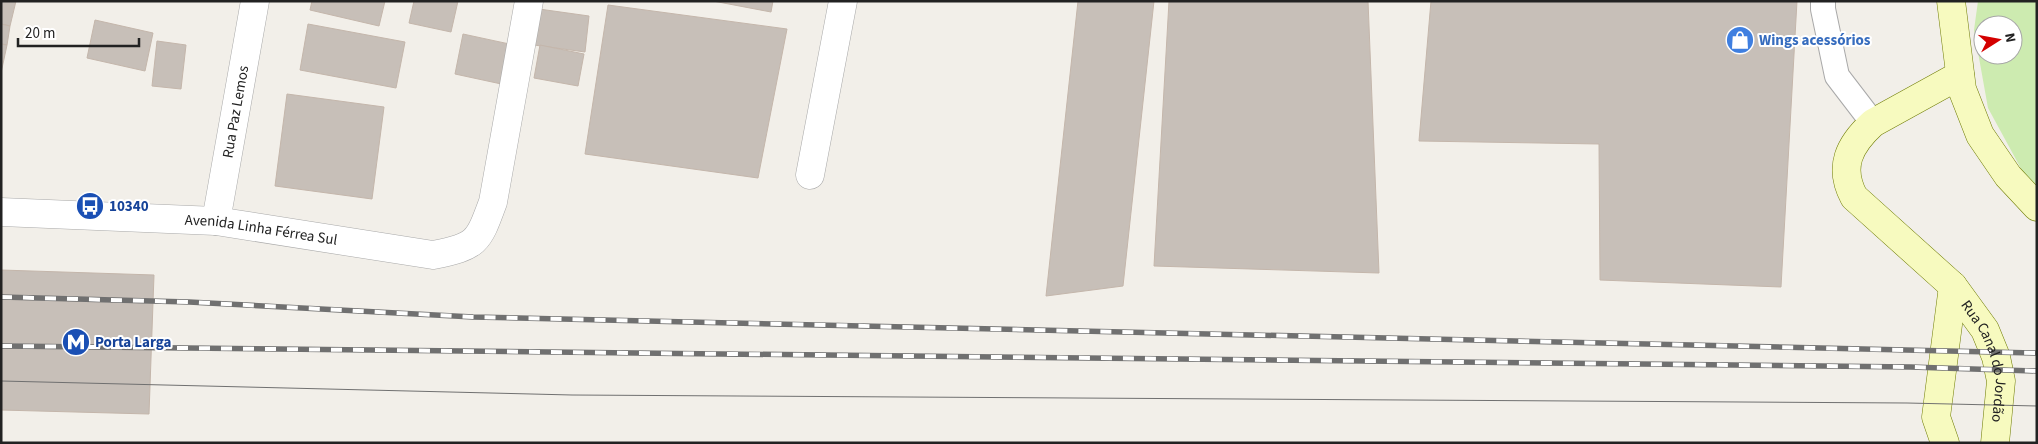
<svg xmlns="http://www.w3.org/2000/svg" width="2038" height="444" font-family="'Source Sans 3',sans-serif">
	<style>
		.grass { fill: #cdebb0; fill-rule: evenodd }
		.building { fill: #c7bfb8; stroke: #c4b6ab }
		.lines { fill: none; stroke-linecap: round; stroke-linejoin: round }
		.service-casing { stroke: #a9a9a9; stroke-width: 26 }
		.minor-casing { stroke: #a9a9a9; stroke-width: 29 }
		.secondary-casing { stroke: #707d05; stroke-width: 29 }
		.service { stroke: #fff; stroke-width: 24 }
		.minor { stroke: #fff; stroke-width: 28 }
		.secondary { stroke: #f7fabf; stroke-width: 28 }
		.tram { stroke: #707070; stroke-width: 1 }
		.rail-casing { stroke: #707070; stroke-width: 5.5 }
		.rail { stroke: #fff; stroke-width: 4; stroke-dasharray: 11; stroke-linecap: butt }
		.labels { text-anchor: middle; stroke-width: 4; stroke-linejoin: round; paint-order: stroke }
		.shop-label { font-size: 15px; font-weight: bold; fill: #366cbe; stroke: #fff; text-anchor: start }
		.street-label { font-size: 15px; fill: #222; stroke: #fff }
		.transit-label { font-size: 15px; font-weight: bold; fill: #164399; stroke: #fff; text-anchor: start }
	</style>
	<rect width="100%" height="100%" fill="#f2efe9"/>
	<path class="grass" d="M1978,1H2037V186L2025,176L1988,108L1974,30ZM1983,25H2013V55H1983Z"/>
	<g class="building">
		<polygon points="1,1 16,1 10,26 1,24"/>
		<polygon points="312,1 385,1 379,26 310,10"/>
		<polygon points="414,1 458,1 451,32 409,23"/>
		<polygon points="713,1 773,1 771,12"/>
		<polygon points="1078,1 1154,1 1123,286 1046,296"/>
		<polygon points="1169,1 1368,1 1379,273 1154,266"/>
		<polygon points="1431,1 1797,1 1781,287 1600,280 1599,144 1419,141"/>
		<polygon points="608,5 787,29 758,178 585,154"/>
		<polygon points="539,9 589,16 585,52 534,45"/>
		<polygon points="95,20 153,33 145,71 87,58"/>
		<polygon points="1,24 10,26 7,45 1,44"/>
		<polygon points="308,24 405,42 396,88 300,70"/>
		<polygon points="463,34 514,45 506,85 455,74"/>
		<polygon points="157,41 186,45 181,89 152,86"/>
		<polygon points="1,44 7,45 1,73"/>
		<polygon points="540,45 584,54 578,86 534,78"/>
		<polygon points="287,94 384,107 372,199 275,186"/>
		<polygon points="1,270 154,275 149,414 1,410"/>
	</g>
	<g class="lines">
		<defs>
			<polyline id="service" points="1823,1 1823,9 1837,76 1873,123"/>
			<g id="minor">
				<polyline points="810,175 843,1"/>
				<path id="s1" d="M1,212L216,221L433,255C477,246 478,243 493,202L529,1"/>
				<path id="s2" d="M216,221L255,1"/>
			</g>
			<g id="secondary">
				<polyline points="1951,1 1962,89 1980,135 2008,176 2037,207"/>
				<path id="s3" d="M1960,75L1873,123C1849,145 1838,167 1854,197L1953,286L1985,330L1996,357L2001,381L1995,443"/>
				<polyline points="1945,443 1936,417 1953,286"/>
			</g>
		</defs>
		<use href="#service" class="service-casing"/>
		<use href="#minor" class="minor-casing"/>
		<use href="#secondary" class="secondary-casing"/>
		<use href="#service" class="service"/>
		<use href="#minor" class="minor"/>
		<use href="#secondary" class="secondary"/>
		<polyline class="tram" points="1,381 572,395 1907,403 2037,406"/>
		<defs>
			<g id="rail">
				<polyline points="1,297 189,302 473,317 2037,353"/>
				<polyline points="1,346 1911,367 2037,371"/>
			</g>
		</defs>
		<use href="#rail" class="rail-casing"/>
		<use href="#rail" class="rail"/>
	</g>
	<defs>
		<symbol id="shop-disc" viewBox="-11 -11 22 22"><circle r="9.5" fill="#3f7fe0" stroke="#fff"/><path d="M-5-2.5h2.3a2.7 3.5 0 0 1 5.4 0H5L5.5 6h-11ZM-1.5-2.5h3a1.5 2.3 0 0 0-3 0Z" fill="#fff"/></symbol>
		<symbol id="bus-disc" viewBox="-11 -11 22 22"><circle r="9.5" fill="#1a4fb4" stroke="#fff"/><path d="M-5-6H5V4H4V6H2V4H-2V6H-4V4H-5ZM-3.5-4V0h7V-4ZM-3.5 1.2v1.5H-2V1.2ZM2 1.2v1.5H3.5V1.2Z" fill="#fff"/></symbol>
		<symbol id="metro-disc" viewBox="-11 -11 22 22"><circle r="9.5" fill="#1a4fb4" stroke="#fff"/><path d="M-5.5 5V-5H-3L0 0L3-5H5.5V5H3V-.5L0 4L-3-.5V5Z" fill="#fff"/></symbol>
	</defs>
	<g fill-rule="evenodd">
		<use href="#shop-disc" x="1724" y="24" width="32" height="32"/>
		<use href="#bus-disc" x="74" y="190" width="32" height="32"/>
		<use href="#metro-disc" x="60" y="326" width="32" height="32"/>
	</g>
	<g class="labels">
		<g class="shop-label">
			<text x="1759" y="45">Wings acessórios</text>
		</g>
		<g class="street-label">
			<text dy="5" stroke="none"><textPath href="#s2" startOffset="111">Rua Paz Lemos</textPath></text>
			<text dy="5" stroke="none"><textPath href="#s1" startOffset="261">Avenida Linha Férrea Sul</textPath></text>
			<text dy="5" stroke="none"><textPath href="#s3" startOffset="401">Rua Canal do Jordão</textPath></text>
		</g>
		<g class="transit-label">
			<text x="109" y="211">10340</text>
			<text x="95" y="347">Porta Larga</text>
		</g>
	</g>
	<rect width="2038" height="444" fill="none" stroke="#222222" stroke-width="5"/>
	<g transform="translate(1998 40) rotate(79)"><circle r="24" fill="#ffffff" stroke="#a7a7a7"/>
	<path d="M0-4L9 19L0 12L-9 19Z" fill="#d40000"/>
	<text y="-8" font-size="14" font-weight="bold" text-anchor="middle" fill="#222222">N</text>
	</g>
	<path d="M18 38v8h121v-8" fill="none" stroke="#222222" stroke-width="2.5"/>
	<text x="25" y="38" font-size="15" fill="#222222" stroke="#ffffff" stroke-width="4" paint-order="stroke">20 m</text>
</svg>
